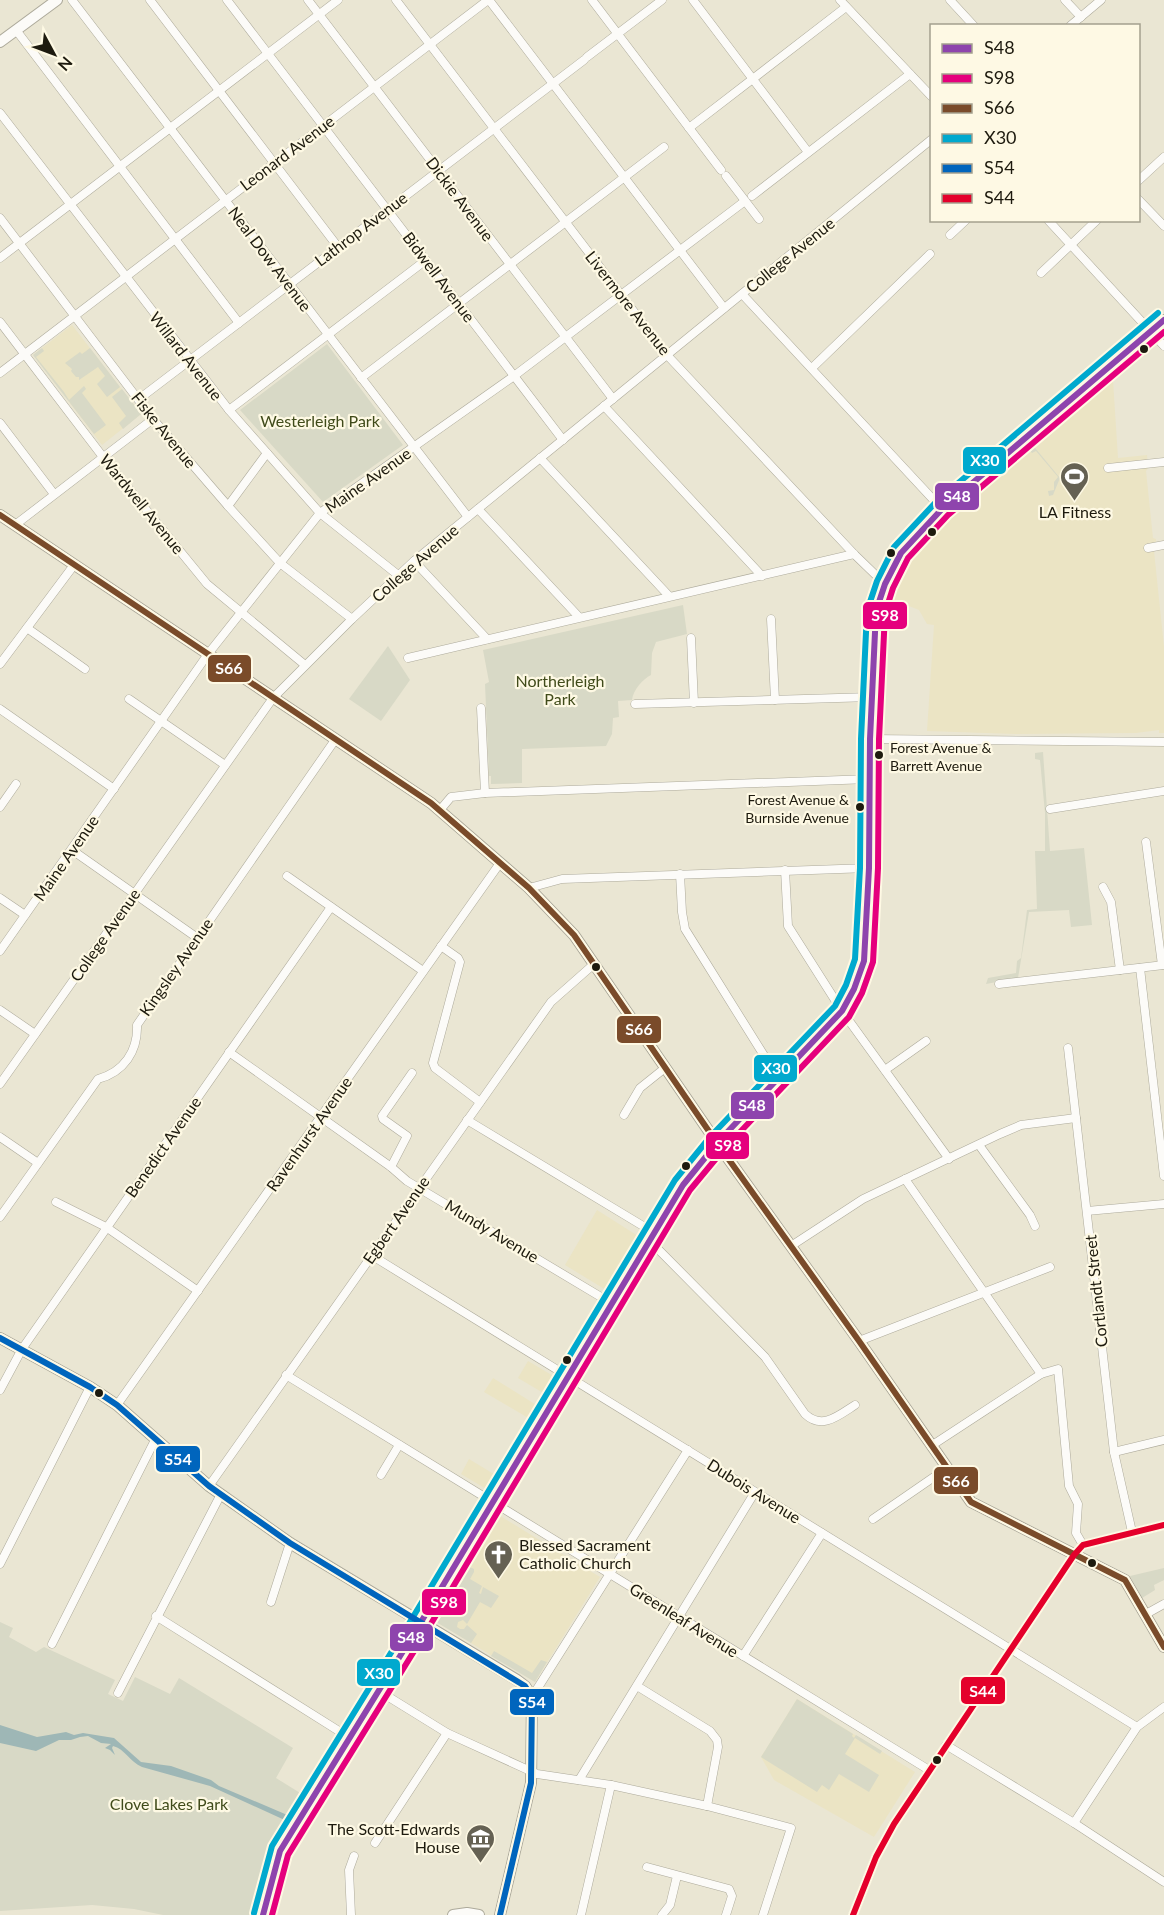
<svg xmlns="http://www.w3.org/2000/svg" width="1164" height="1915" font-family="Lato,sans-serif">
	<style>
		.built { fill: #ebe4c4 }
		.green { fill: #d8d9c6 }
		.water { fill: #9eb7b6 }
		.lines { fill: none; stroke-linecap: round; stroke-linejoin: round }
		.street-casing { stroke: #adaa9b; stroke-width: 9 }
		.secondary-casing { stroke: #adaa9b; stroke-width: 12 }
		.street { stroke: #fcfbf8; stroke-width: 8 }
		.secondary { stroke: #fcfbf8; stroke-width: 10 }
		.bus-1-casing { stroke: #fef9e4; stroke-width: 10 }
		.bus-2-casing { stroke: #fef9e4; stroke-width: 10 }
		.bus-3-casing { stroke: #fef9e4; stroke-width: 10 }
		.bus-4-casing { stroke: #fef9e4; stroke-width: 10 }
		.bus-5-casing { stroke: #fef9e4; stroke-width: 10 }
		.bus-6-casing { stroke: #fef9e4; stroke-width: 10 }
		.bus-1 { stroke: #8e44ad; stroke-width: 6 }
		.bus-2 { stroke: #e5007d; stroke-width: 6 }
		.bus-3 { stroke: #7a4b2a; stroke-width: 6 }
		.bus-4 { stroke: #00a9ce; stroke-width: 6 }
		.bus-5 { stroke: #0065bd; stroke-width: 6 }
		.bus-6 { stroke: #e4002b; stroke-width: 6 }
		.bus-dot { fill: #1d1a0e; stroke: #fef9e4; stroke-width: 2 }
		.labels { text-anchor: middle; stroke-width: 4.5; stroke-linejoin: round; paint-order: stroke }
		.bus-label { font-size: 14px; fill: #1d1a0e; stroke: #fef9e4; text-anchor: start }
		.street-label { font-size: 16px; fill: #1d1a0e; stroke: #fef9e4 }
		.park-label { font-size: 16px; fill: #404b1a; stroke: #fef9e4 }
		.poi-label { font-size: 16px; fill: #1d1a0e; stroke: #fef9e4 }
		.line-badge { stroke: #fef9e4; stroke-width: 2 }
		.badge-label { font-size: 16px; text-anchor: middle; font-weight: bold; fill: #fff }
	</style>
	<rect width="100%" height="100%" fill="#eae6d3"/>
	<g class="built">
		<polygon points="72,325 141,414 102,445 33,355"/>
		<polygon points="1113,380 1118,458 1147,455 1148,468 1146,471 1153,538 1156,539 1156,549 1154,551 1164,647 1164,733 1159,733 1159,730 1136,733 1015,734 927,731 934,625 927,624 919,610 891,599 906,565 940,525 975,490 1031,443 1034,445"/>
		<polygon points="597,1210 638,1236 606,1290 565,1265"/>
		<polygon points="528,1361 555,1377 545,1394 518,1378"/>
		<polygon points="493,1378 538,1406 530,1419 484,1392"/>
		<polygon points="469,1459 497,1476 488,1490 461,1474"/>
		<polygon points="497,1514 600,1577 535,1682 433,1620"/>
		<polygon points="797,1699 915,1772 874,1837 774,1780 761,1757"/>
	</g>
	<g class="green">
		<polygon points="327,344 403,445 323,502 240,410"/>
		<polygon points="42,348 44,351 36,357 64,392 69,400 84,386 86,389 82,393 106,425 94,434 33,355"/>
		<polygon points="90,348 120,387 107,397 97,384 105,376 98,367 79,380 79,377 76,377 71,371 72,369 65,363 80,352 82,354"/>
		<polygon points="122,389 141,414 123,429 119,423 126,416 112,397"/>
		<polygon points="1031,443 1060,478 1053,495 1049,496 1048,491 1054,490 1054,482 1058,477 1036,451 1032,453 1028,449 1013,462 1010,461 1012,463 977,492 942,527 940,525 975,490"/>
		<path d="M683,605L687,634L656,642L652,653L651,675C643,679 633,690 632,700L618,701L619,717L613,718L612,734L606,746L522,749V783L491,784V776H489L485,684L489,682L483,650Z"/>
		<polygon points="388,646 410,680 381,721 349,699"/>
		<polygon points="1043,752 1050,851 1084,848 1092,925 1071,927 1069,910 1029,912 1018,978 986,984 988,978 1016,973 1017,961 1021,958 1027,910 1037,909 1035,851 1045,851 1045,813 1040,760 1035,759 1035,753"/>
		<polygon points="465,1566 468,1566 474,1569 474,1572 470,1579 482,1586 479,1593 481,1594 483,1587 499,1596 491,1608 480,1602 467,1624 463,1620 458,1622 457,1627 460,1629 464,1629 467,1625 477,1634 471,1643 433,1620"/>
		<polygon points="1164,1568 1164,1580 1154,1585 1155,1590 1142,1598 1130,1576"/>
		<polygon points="0,1622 13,1628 9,1637 36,1652 44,1647 115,1680 108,1694 123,1701 135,1677 170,1694 179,1678 293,1748 276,1778 305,1796 271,1851 255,1915 163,1915 134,1909 92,1905 0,1911"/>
		<polygon points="494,1651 532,1673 541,1660 547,1662 535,1682 491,1656"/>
		<polygon points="797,1699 853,1734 852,1736 854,1738 856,1735 882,1751 880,1754 855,1738 845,1754 879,1775 869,1792 839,1774 829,1790 822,1785 817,1792 761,1757"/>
	</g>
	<path class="water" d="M0,1725L37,1737L66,1732L74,1735L83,1733L114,1738L141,1762L171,1766L211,1780L219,1786L292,1817L289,1822L210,1786L142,1767C130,1762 125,1749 113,1746L112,1748L115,1755L110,1750L105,1748L111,1744L101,1743L88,1736L80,1737L71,1740H59L36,1751L0,1743Z"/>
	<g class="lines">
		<defs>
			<g id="street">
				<polyline points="72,0 468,517"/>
				<polyline points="150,0 338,247"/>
				<polyline points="227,0 563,440"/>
				<polyline points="308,0 613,399"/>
				<polyline points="396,0 667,355 854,554 885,584"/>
				<polyline points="489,0 724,308"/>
				<polyline points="592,0 721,170"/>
				<polyline points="693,0 808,152"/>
				<polyline points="840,0 932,97"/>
				<polyline points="950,0 974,26"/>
				<polyline points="1065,0 1081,17"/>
				<polyline points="1070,26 1101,0"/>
				<polyline points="16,30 239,323"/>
				<polyline points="587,57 662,0"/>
				<polyline points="0,113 229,410 320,513 398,575"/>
				<polyline points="689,128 846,7"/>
				<polyline points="726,176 759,219"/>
				<polyline points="1138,181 1164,157"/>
				<polyline points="752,196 910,74"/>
				<polyline points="1138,199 1164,226"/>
				<polyline points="0,218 153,419 228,506 280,563 352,619"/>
				<polyline points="1048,220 1164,346"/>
				<polyline points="950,235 966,220"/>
				<polyline points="0,258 338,0"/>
				<polyline points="1041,273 1097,220"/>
				<polyline points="742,294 942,509"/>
				<polyline points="0,322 103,457 207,584 305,665"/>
				<polyline points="812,368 930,254"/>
				<polyline points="0,373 488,0"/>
				<polyline points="361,378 664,147"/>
				<polyline points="139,399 584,60"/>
				<polyline points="604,406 762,576"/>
				<polyline points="229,410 426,260"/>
				<polyline points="0,423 54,494"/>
				<polyline points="540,458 669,596"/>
				<polyline points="1108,468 1164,462"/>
				<polyline points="228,506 267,453"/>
				<polyline points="478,509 579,617"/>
				<polyline points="15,525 153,419"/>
				<polyline points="1148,548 1164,545"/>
				<polyline points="414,561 487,639"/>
				<polyline points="771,619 775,700"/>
				<polyline points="27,628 85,669"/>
				<polyline points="691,638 694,703"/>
				<polyline points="408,658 854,554"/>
				<polyline points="0,664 74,565"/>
				<polyline points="129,699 225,765"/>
				<polyline points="635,704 872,697"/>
				<polyline points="481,708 485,793"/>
				<polyline points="0,709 114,789"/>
				<polyline points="870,739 1164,742"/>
				<polyline points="0,807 16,784"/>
				<polyline points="1050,809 1164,791"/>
				<polyline points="440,810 451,797 485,793 869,779"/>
				<polyline points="1146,842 1162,965"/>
				<polyline points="72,850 196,937"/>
				<polyline points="785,870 788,926 842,1011 949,1159"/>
				<polyline points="680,874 682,912 685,929 778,1078"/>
				<polyline points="287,876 423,971"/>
				<polyline points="1103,887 1111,902 1120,970"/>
				<polyline points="529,888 562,879 869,868"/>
				<polyline points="0,898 25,915"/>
				<polyline points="441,946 458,958 460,962 433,1063 435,1068 480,1102"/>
				<polyline points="0,951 208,654 320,513 514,376 745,201"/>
				<polyline points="1140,968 1164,1176"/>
				<polyline points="999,984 1164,965"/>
				<polyline points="0,1010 35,1034"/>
				<polyline points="1068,1048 1114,1452 1132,1532"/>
				<polyline points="229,1052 391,1167 407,1181 611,1303"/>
				<polyline points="885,1070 926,1041"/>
				<polyline points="0,1084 273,698 352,619 414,561 932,139"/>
				<polyline points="624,1115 640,1088 665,1068"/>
				<polyline points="467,1120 653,1232"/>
				<polyline points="0,1137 38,1163"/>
				<polyline points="979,1145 1030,1215 1035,1226"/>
				<polyline points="391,1167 407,1136 383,1119 382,1116 412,1073"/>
				<polyline points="905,1179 1041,1374"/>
				<polyline points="56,1202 106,1227 198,1291"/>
				<polyline points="1087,1211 1164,1204"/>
				<path d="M0,1217L98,1079C124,1072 138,1051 137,1025L335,740"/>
				<path d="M649,1240L765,1357L805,1414C822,1430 838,1416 855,1405"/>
				<polyline points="791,1246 863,1199 1000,1134 1021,1125 1076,1118"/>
				<polyline points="371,1255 1137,1727"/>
				<polyline points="859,1341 1050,1267"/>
				<polyline points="286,1375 929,1770"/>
				<polyline points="0,1390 22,1349 331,907"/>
				<polyline points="117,1405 500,863"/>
				<polyline points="931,1446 1041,1374 1058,1369 1069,1486 1078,1504 1076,1533 1083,1545"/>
				<polyline points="1114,1452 1164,1440"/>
				<polyline points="381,1475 399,1445"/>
				<polyline points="209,1486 551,1002 594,964"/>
				<polyline points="873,1519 947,1468"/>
				<polyline points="0,1564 90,1387"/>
				<polyline points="271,1602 290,1543"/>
				<polyline points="1146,1614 1164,1604"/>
				<polyline points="156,1616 350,1738"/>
				<polyline points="52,1644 156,1438"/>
				<polyline points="743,1656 822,1533"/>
				<polyline points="637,1686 710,1731 717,1740 718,1747 707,1806"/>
				<polyline points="379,1691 447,1733 537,1774 611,1785 707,1806 791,1828 763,1915"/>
				<polyline points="118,1693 221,1494"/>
				<polyline points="532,1697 688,1450"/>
				<polyline points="946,1745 1074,1823 1164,1882"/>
				<polyline points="579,1780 755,1492"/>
				<polyline points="1074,1823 1137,1727 1164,1707"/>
				<polyline points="375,1843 447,1733"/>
				<polyline points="647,1867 729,1889 732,1896 726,1915"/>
				<polyline points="351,1915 349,1870 354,1856"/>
				<polyline points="581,1915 611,1785"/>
				<polyline points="662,1915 670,1905 677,1876"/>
				<polyline points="853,1915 876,1857 894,1824 1074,1555 1083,1545 1164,1525"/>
			</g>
			<g id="secondary">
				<polyline points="0,42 57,0"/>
				<polyline points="0,515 431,803 529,888 574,935 717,1143 859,1341 971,1502 1125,1580 1164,1647"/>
				<polyline points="0,1338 90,1387 117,1405 209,1486 290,1543 517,1680 525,1686 532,1697 531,1783 500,1915"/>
				<polyline points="263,1915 280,1851 421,1622 683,1185 717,1143 842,1011 854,989 864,961 869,868 870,739 876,611 885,584 901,553 942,509 1022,439 1164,320"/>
				<polyline points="453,1915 467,1913 479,1915"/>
			</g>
		</defs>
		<use href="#street" class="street-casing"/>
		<use href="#secondary" class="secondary-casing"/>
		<use href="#street" class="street"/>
		<use href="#secondary" class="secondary"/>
		<defs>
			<polyline id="bus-1" points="263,1915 280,1851 421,1622 683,1185 717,1143 842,1011 854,989 864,961 869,868 870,739 876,611 885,584 901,553 942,509 1164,320"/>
			<polyline id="bus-2" points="272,1915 288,1855 429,1627 690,1190 724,1149 849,1017 862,993 873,962 878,868 879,739 885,613 893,588 908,558 948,515 1164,332"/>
			<polyline id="bus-3" points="0,515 431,803 529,888 574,935 717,1143 859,1341 971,1502 1125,1580 1164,1647"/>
			<polyline id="bus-4" points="254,1913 272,1846 413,1617 675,1180 710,1137 835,1006 846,985 855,959 860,868 861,739 867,611 877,581 894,547 936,502 1158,313"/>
			<polyline id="bus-5" points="0,1338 90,1387 117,1405 209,1486 290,1543 525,1686 532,1697 531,1783 500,1915"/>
			<polyline id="bus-6" points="853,1915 876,1857 894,1824 1074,1555 1083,1545 1164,1525"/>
		</defs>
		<use href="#bus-1" class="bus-1-casing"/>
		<use href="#bus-2" class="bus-2-casing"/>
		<use href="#bus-3" class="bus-3-casing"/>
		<use href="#bus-4" class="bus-4-casing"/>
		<use href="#bus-5" class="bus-5-casing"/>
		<use href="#bus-6" class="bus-6-casing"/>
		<use href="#bus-1" class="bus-1"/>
		<use href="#bus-2" class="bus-2"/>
		<use href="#bus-3" class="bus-3"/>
		<use href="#bus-4" class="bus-4"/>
		<use href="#bus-5" class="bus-5"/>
		<use href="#bus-6" class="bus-6"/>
	</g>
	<defs>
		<symbol id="stadium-pin" viewBox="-11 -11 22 30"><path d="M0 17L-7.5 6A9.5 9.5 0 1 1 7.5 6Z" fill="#656153" stroke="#fef9e4"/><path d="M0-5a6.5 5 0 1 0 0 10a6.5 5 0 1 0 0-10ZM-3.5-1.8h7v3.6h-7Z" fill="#fff"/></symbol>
		<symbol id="church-pin" viewBox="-11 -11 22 30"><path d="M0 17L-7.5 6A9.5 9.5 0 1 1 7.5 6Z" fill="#656153" stroke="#fef9e4"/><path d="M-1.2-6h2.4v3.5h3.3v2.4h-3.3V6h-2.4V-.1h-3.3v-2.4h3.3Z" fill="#fff"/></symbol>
		<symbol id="museum-pin" viewBox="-11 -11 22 30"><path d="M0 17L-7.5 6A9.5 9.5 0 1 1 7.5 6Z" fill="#656153" stroke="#fef9e4"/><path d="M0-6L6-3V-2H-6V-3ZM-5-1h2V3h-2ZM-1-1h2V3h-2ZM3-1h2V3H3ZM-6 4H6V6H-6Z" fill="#fff"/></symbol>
	</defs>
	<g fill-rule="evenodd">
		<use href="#stadium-pin" x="1058" y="460" width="33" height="45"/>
		<use href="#church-pin" x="482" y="1538" width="33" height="45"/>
		<use href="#museum-pin" x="464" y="1822" width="33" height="45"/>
	</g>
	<g class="bus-dot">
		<circle cx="1144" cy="349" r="5"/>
		<circle cx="932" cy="532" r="5"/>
		<circle cx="891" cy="553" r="5"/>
		<circle cx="879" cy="755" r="5"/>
		<circle cx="860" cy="807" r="5"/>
		<circle cx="596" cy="967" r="5"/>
		<circle cx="686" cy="1166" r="5"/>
		<circle cx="567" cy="1360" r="5"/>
		<circle cx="99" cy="1393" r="5"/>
		<circle cx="1092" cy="1563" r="5"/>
		<circle cx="937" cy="1760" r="5"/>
	</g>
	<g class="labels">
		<g class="bus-label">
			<text x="890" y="753">Forest Avenue &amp;<tspan x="890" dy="18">Barrett Avenue</tspan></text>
			<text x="849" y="805" text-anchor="end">Forest Avenue &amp;<tspan x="849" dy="18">Burnside Avenue</tspan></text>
		</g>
		<g class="street-label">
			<text transform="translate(287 153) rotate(-37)" y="6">Leonard Avenue</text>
			<text transform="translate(460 199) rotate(53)" y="6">Dickie Avenue</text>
			<text transform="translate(361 229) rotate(-37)" y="6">Lathrop Avenue</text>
			<text transform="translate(790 255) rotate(-39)" y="6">College Avenue</text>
			<text transform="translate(270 259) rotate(53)" y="6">Neal Dow Avenue</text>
			<text transform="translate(439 277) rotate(53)" y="6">Bidwell Avenue</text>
			<text transform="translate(628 303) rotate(52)" y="6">Livermore Avenue</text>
			<text transform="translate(186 356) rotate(52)" y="6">Willard Avenue</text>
			<text transform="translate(164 430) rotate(51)" y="6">Fiske Avenue</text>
			<text transform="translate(368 480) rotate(-35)" y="6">Maine Avenue</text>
			<text transform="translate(142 504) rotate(51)" y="6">Wardwell Avenue</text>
			<text transform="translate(415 563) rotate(-41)" y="6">College Avenue</text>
			<text transform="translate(66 858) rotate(-55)" y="6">Maine Avenue</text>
			<text transform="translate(105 935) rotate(-55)" y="6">College Avenue</text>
			<text transform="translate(176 967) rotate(-55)" y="6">Kingsley Avenue</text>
			<text transform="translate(309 1134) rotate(-55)" y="6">Ravenhurst Avenue</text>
			<text transform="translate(163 1147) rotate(-55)" y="6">Benedict Avenue</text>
			<text transform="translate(396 1220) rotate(-55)" y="6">Egbert Avenue</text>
			<text transform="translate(492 1231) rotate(31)" y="6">Mundy Avenue</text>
			<text transform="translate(1096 1291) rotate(-96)" y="6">Cortlandt Street</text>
			<text transform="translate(754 1491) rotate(32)" y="6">Dubois Avenue</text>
			<text transform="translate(684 1620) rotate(32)" y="6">Greenleaf Avenue</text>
		</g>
		<g class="park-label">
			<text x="320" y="427">Westerleigh Park</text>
			<text x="560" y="687">Northerleigh<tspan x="560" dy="18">Park</tspan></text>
			<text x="169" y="1810">Clove Lakes Park</text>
		</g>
		<g class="poi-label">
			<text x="1075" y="518">LA Fitness</text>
			<text x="519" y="1551" text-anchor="start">Blessed Sacrament<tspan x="519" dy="18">Catholic Church</tspan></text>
			<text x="460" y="1835" text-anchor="end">The Scott-Edwards<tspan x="460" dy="18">House</tspan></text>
		</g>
	</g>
	<g class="line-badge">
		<rect x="962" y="446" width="45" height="29" rx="6" fill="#00a9ce"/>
		<rect x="934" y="482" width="46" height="29" rx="6" fill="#8e44ad"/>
		<rect x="862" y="601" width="46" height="29" rx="6" fill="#e5007d"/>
		<rect x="207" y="654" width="45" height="29" rx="6" fill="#7a4b2a"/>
		<rect x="616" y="1015" width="46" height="29" rx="6" fill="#7a4b2a"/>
		<rect x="753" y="1054" width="45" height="29" rx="6" fill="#00a9ce"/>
		<rect x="730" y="1091" width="45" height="29" rx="6" fill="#8e44ad"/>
		<rect x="705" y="1131" width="45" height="29" rx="6" fill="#e5007d"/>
		<rect x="155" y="1445" width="46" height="28" rx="6" fill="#0065bd"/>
		<rect x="933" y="1466" width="46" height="29" rx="6" fill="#7a4b2a"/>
		<rect x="421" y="1588" width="46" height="28" rx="6" fill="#e5007d"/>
		<rect x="389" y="1623" width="45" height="29" rx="6" fill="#8e44ad"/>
		<rect x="356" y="1658" width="45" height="29" rx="6" fill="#00a9ce"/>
		<rect x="960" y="1676" width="46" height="29" rx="6" fill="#e4002b"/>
		<rect x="509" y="1688" width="46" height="28" rx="6" fill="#0065bd"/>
	</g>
	<g class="badge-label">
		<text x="985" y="466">X30</text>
		<text x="957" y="502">S48</text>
		<text x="885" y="621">S98</text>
		<text x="229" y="674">S66</text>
		<text x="639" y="1035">S66</text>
		<text x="776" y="1074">X30</text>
		<text x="752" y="1111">S48</text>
		<text x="728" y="1151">S98</text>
		<text x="178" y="1465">S54</text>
		<text x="956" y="1487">S66</text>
		<text x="444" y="1608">S98</text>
		<text x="411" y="1643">S48</text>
		<text x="379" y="1679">X30</text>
		<text x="983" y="1697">S44</text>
		<text x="532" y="1708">S54</text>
	</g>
	<rect x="930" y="24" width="210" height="198" fill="#fef9e4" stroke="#a4a08e" stroke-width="1.5"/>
	<rect x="942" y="44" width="30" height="9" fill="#8e44ad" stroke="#a4a08e" stroke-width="1.5"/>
	<text x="984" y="54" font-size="18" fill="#1d1a0e">S48</text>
	<rect x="942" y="74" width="30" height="9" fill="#e5007d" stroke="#a4a08e" stroke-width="1.5"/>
	<text x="984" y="84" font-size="18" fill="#1d1a0e">S98</text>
	<rect x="942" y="104" width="30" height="9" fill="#7a4b2a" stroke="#a4a08e" stroke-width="1.5"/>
	<text x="984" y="114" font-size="18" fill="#1d1a0e">S66</text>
	<rect x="942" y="134" width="30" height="9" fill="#00a9ce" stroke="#a4a08e" stroke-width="1.5"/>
	<text x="984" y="144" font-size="18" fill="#1d1a0e">X30</text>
	<rect x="942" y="164" width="30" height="9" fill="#0065bd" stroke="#a4a08e" stroke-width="1.5"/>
	<text x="984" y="174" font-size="18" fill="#1d1a0e">S54</text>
	<rect x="942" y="194" width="30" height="9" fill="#e4002b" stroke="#a4a08e" stroke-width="1.5"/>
	<text x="984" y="204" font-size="18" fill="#1d1a0e">S44</text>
	<g transform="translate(54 54) rotate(131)" stroke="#fef9e4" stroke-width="4.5" paint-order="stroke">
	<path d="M0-4.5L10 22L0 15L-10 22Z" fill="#1d1a0e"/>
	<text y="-9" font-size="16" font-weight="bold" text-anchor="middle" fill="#1d1a0e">N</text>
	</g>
</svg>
